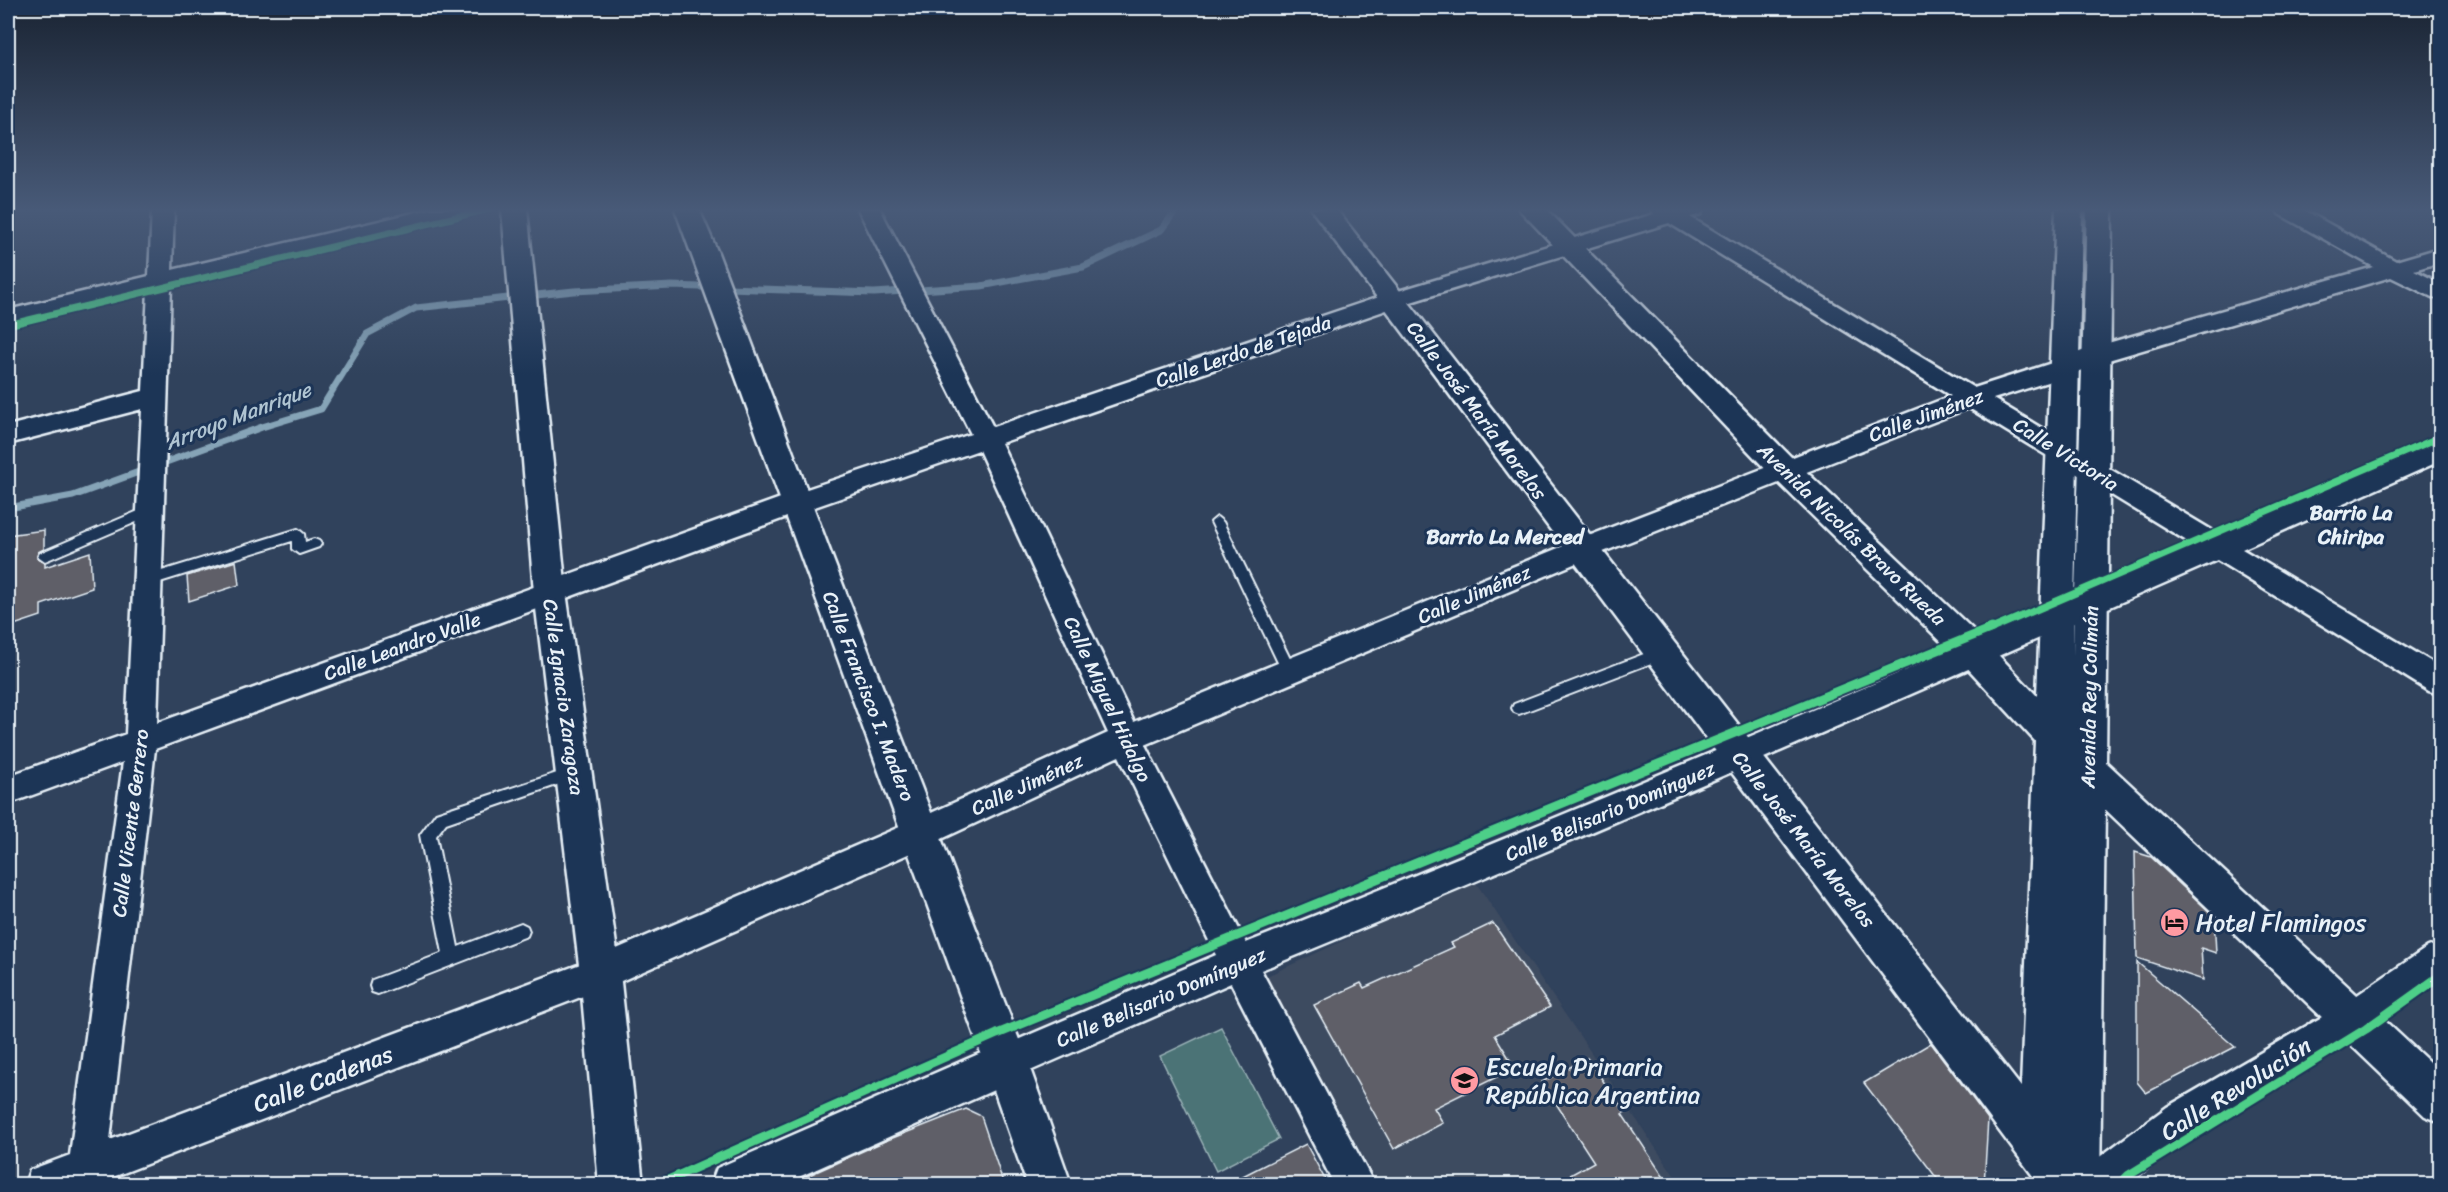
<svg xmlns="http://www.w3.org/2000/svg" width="2448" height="1192" font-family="Sriracha,sans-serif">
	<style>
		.built { fill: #3e4b60 }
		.green { fill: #4b7376; stroke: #9ab2b7; stroke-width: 1.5 }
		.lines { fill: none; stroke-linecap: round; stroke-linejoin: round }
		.stream { stroke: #86a4b7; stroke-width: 7 }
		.building { fill: #5e5f68; stroke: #e8f1f8; stroke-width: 1.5 }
		.lane-casing { stroke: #e8f1f8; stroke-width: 4 }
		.street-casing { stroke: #e8f1f8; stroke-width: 5 }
		.secondary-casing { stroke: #e8f1f8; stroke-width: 5 }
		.lane { fill: #1d3557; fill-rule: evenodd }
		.street { fill: #1d3557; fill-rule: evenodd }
		.secondary { fill: #1d3557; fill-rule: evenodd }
		.cycleway-far1-casing { stroke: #1d3557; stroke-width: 10 }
		.cycleway-casing { stroke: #1d3557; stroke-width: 13 }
		.cycleway-far1 { stroke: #4dcf88; stroke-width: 7 }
		.cycleway { stroke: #4dcf88; stroke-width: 9 }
		.labels { text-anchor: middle; stroke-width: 6; stroke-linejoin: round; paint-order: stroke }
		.street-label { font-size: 20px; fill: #e8f1f8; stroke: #1d3557 }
		.water-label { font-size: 21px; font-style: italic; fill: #afc4d2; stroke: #1d3557 }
		.neighbourhood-label { font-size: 21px; font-weight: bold; fill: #e8f1f8; stroke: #1d3557 }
		.near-poi-label { font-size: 24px; fill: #e8f1f8; stroke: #1d3557; text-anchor: start }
		.near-street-label { font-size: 24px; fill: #e8f1f8; stroke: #1d3557 }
	</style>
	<rect width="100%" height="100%" fill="#30425c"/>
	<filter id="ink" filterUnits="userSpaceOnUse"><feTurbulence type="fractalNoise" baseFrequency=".0167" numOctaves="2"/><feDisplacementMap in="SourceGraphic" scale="12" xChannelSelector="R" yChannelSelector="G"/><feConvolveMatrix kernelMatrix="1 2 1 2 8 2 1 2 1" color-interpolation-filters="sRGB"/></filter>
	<g filter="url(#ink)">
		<polygon class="built" points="1474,880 1680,1184 1378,1184 1265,977"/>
		<polygon class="green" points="1221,1027 1279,1139 1216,1171 1160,1056"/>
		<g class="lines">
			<polyline class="stream" points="8,508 73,496 262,427 321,409 367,334 416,308 574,291 672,286 874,293 981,286 1083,267 1161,230 1177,209"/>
		</g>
		<g class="building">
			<polygon points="44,530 44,549 38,552 37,558 45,563 45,567 90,552 92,588 41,605 41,616 8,627 8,535"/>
			<polygon points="236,561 239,585 189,601 187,576"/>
			<polygon points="2135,852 2151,857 2214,916 2216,953 2201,948 2203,980 2137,958"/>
			<polygon points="1493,923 1550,1007 1495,1035 1515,1068 1434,1108 1443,1123 1394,1149 1314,1005 1361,983 1364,988 1454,947 1451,943"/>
			<polygon points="2137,962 2235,1047 2146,1093 2137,1082"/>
			<polygon points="1931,1043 1988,1119 1984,1185 1942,1185 1864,1083"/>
			<polygon points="1587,1058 1625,1112 1622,1114 1669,1185 1552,1185 1594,1162 1542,1082"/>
			<polygon points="966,1109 981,1116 1004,1185 787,1185 885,1141"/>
			<polygon points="1306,1144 1328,1185 1225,1185"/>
		</g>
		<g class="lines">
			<defs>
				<g id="lane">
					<polygon points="150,506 155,508 156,511 155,514 50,559 45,561 38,556 40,553"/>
					<polygon points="1217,517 1223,522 1296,671 1294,675 1284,675 1282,671 1211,522"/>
					<polygon points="298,529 304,534 305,542 314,539 319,541 321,544 319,547 299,554 292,549 292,541 147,586 140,581 142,577"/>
					<polygon points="1662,647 1667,649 1669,653 1667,657 1519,714 1514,712 1512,708 1514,704"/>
					<polygon points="572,768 577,770 579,774 577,778 446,823 436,836 458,947 521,923 527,926 529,931 527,936 378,994 372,992 370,986 372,980 443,953 420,835 436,813"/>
				</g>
				<g id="street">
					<path d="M152,209H174L172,270L430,209H467L464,214L171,285L157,723L786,496L971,434L858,209H880L993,427L1385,295L1654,214L1650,209H1704L1701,214L1690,217L1974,388L2055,362L2087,349L2374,267L2279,214L2276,209H2302L2396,261L2440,248V262L2414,270L2440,283V299L2432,297L2391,277L2105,361L2073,374L1993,399L2220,535L2440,442V461L2242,549L2440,667V694L2429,691L2217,560C1899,700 1582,839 1261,970L1374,1184H1334L1231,983L1007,1081L994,1076L989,1063L994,1050L1216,955L1119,756L933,843L612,985L105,1180L104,1184H25L30,1170L70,1155L123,762L8,804V776L126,734L142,409L8,444V426L143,391L148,290L8,325V310L149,276ZM1669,223L1951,396L1573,542L1134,722L1001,443L1401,305ZM1969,408L2195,546C1880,682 1565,817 1246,943L1145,745L1593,556ZM979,450L1108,733L909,823L591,960L110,1140L155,749L806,510Z"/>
					<polygon points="2440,943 2440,979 2367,1030 2193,1133 2127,1184 2077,1184 2082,1170 2167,1107 2341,1006 2428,947"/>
				</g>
				<g id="secondary">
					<polygon points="502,209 527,209 566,592 620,973 643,1184 599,1184 580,973 534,592"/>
					<polygon points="675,209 699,209 718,253 834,562 1028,1063 1071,1184 1027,1184 994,1090 783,1184 711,1184 717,1168 981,1053"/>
					<polygon points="1311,209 1336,209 2021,1087 2035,741 1963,663 1773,477 1519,209 1546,209 1795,461 1987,643 2037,696 2056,209 2082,209 2073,656 2087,209 2112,209 2106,762 2440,1072 2440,1122 2425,1116 2105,809 2100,1184 2039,1184"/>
				</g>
			</defs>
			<use href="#lane" class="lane-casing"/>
			<use href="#street" class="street-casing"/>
			<use href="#secondary" class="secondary-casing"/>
			<use href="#lane" class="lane"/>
			<use href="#street" class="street"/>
			<use href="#secondary" class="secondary"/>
			<defs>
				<g id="cycleway-far1">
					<polyline points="8,325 489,209"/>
					<polyline points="1989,630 2440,437"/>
				</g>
				<g id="cycleway">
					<polyline points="659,1184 997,1034 1992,628"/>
					<polyline points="2120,1184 2129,1175 2366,1029 2440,976"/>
				</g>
			</defs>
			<use href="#cycleway-far1" class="cycleway-far1-casing"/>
			<use href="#cycleway" class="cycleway-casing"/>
			<use href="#cycleway-far1" class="cycleway-far1"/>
			<use href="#cycleway" class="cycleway"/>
		</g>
	</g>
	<linearGradient id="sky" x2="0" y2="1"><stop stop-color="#1a2433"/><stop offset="0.56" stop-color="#485a78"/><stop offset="1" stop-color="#485a78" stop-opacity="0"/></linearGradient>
	<rect width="2448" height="375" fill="url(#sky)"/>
	<defs>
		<symbol id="hotel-disc" viewBox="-11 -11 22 22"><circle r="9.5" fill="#ff9aa2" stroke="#1d3557"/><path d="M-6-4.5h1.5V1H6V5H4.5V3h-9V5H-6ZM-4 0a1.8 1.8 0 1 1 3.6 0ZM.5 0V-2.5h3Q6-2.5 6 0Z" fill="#111"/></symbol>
		<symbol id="school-disc" viewBox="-11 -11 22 22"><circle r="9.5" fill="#ff9aa2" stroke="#1d3557"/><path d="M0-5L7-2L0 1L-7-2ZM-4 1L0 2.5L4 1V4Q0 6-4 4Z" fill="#111"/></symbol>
	</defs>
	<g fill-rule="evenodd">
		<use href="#hotel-disc" x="2158" y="906" width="33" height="33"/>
		<use href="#school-disc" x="1448" y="1064" width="33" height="33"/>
	</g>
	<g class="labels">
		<g class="street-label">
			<text transform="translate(1243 351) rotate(-19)" y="7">Calle Lerdo de Tejada</text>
			<text transform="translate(1477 410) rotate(53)" y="7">Calle José María Morelos</text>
			<text transform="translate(1926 415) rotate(-20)" y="7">Calle Jiménez</text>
			<text transform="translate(2066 454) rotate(32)" y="7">Calle Victoria</text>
			<text transform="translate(1852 534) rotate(44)" y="7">Avenida Nicolás Bravo Rueda</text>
			<text transform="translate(1474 594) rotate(-23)" y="7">Calle Jiménez</text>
			<text transform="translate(402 646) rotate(-20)" y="7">Calle Leandro Valle</text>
			<text transform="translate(869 696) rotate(69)" y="7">Calle Francisco I. Madero</text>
			<text transform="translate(564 697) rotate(82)" y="7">Calle Ignacio Zaragoza</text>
			<text transform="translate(2089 697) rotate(-89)" y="7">Avenida Rey Colimán</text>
			<text transform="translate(1108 699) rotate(65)" y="7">Calle Miguel Hidalgo</text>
			<text transform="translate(1027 784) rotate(-25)" y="7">Calle Jiménez</text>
			<text transform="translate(1610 811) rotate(-23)" y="7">Calle Belisario Domínguez</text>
			<text transform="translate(130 823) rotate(-83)" y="7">Calle Vicente Gerrero</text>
			<text transform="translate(1804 839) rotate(52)" y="7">Calle José María Morelos</text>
			<text transform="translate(1161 997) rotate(-23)" y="7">Calle Belisario Domínguez</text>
		</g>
		<g class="water-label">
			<text transform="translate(238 416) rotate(-21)" y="7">Arroyo Manrique</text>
		</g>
		<g class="neighbourhood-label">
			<text x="2351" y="520">Barrio La<tspan x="2351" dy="24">Chiripa</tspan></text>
			<text x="1505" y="544">Barrio La Merced</text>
		</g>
		<g class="near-poi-label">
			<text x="2196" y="931">Hotel Flamingos</text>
			<text x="1486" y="1075">Escuela Primaria<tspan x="1486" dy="28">República Argentina</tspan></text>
		</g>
		<g class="near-street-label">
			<text transform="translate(323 1079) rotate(-21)" y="8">Calle Cadenas</text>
			<text transform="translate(2236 1089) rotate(-32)" y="8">Calle Revolución</text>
		</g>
	</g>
	<rect width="2448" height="1192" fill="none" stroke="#1d3557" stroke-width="30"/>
	<rect x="15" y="15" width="2418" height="1162" fill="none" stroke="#e8f1f8" stroke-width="2" filter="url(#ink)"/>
</svg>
